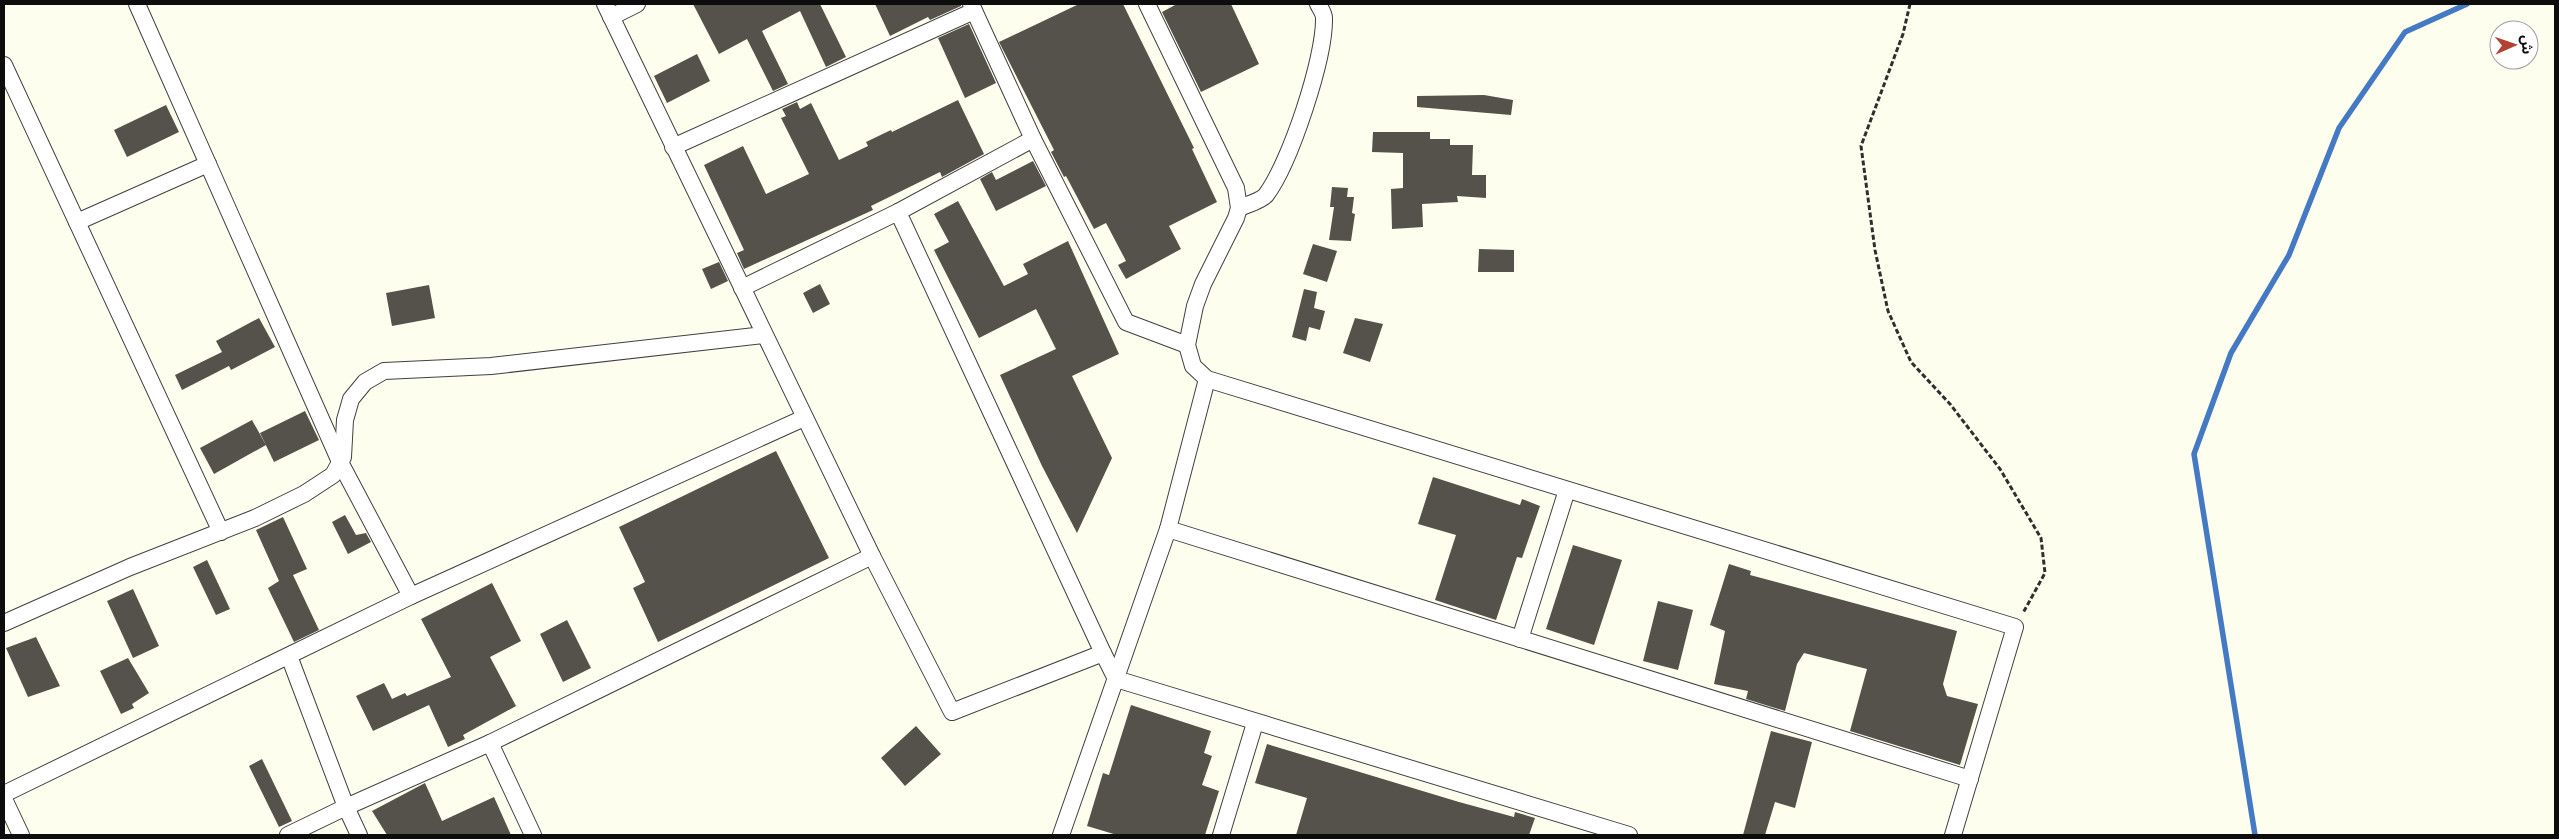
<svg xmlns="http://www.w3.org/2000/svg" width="2559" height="839" font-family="Georgia,'Noto Sans Arabic',serif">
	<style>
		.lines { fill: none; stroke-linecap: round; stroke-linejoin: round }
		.stream { stroke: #4479c3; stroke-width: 5.5 }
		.building { fill: #55514b }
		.street-casing { stroke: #404040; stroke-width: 18 }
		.path { stroke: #2f2f2f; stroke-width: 3; stroke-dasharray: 5 2.5; stroke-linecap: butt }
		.street { stroke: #fff; stroke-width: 16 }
	</style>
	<rect width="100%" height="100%" fill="#fefeef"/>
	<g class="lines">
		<polyline class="stream" points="2255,835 2194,454 2231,353 2289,255 2339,128 2405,32 2467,4"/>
	</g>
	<g class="building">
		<polygon points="693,4 820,4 846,57 826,67 800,11 762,31 788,84 773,91 747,39 719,54"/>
		<polygon points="875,4 961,4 961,6 930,20 928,17 890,36"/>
		<polygon points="1079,4 1123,4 1194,148 1192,149 1217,202 1169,226 1181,249 1126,279 1118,265 1126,261 1106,223 1094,229 1066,176 1064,177 1051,152 1054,150 999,42"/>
		<polygon points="1177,4 1231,4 1259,64 1201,92 1162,12"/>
		<polygon points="969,24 996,83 965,98 938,38"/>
		<polygon points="697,54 710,81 667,103 654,76"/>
		<polygon points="1484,95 1513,100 1511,115 1417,107 1417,96"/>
		<polygon points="958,100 984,154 942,177 940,172 871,206 873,210 744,269 737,253 744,250 704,165 743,146 766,194 809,174 781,118 786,116 782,109 797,102 800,109 811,103 839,160 868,146 866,142 891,130 892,132"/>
		<polygon points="166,105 179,132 127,157 114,130"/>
		<polygon points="1373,132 1430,132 1430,139 1450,139 1450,145 1473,145 1472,175 1486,175 1486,198 1457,196 1458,202 1422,204 1423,227 1392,229 1391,189 1403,188 1403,153 1372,152"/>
		<polygon points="1033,161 1046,186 996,211 980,179 992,172 996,180"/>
		<polygon points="1332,187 1348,188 1347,197 1354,197 1352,213 1355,214 1351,241 1329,240 1334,207 1330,207"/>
		<polygon points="958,201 1004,286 1028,274 1023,264 1068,241 1119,354 1072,376 1112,458 1077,533 1042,466 1000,375 1056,349 1036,309 979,338 934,250 949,242 934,214"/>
		<polygon points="1313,244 1337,251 1327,282 1303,274"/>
		<polygon points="1479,249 1514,250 1514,272 1478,272"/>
		<polygon points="719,262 728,281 711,289 702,269"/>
		<polygon points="820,284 830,304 813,313 803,293"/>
		<polygon points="429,285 435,318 392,326 386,293"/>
		<polygon points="1304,289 1317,292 1314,308 1325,311 1320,330 1309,327 1306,341 1292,337"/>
		<polygon points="259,318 275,347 231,370 229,366 182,390 175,375 222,352 216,341"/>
		<polygon points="1355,318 1383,324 1370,362 1343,353"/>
		<polygon points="305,411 319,440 274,462 260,433"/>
		<polygon points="252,420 266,445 214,474 200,448"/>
		<polygon points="776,451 829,558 658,642 633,588 645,582 619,527"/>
		<polygon points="1433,477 1520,505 1522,499 1540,506 1522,558 1517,557 1496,620 1435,600 1456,535 1418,524"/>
		<polygon points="345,515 356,535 366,533 371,542 348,554 332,522"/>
		<polygon points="283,517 307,569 293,575 319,630 294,642 268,588 279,581 256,530"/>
		<polygon points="1573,545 1622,560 1594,645 1546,629"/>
		<polygon points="207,560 230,609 216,615 193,567"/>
		<polygon points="1729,564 1751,571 1750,575 1957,631 1943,684 1947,696 1978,704 1960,765 1850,731 1867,669 1804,653 1797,664 1785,711 1746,699 1748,691 1714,684 1725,631 1710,625"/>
		<polygon points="492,583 521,641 490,657 516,706 463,735 465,739 448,747 429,705 373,731 356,696 384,683 392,699 405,693 407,696 451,677 421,619"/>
		<polygon points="133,589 159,646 133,658 107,601"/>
		<polygon points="1658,601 1693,610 1678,670 1643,661"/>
		<polygon points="567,620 591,668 563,682 540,634"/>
		<polygon points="36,637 60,686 28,697 6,648"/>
		<polygon points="128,658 149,693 132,704 134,708 121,714 100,671"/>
		<polygon points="1131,705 1211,731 1204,753 1212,756 1202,785 1219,791 1205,835 1117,835 1087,826 1103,773 1109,775"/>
		<polygon points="916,726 941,754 905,786 881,758"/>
		<polygon points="1771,731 1812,742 1795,808 1775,802 1765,835 1743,835"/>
		<polygon points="1267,744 1459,802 1514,817 1515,812 1535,818 1529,835 1296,835 1307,798 1255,783"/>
		<polygon points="262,759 292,821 279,827 249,766"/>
		<polygon points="425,783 442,821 494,797 511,835 387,835 372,811"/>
	</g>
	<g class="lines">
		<defs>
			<g id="street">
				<polyline points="137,4 341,464 411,596"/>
				<polyline points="605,4 872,556 952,712 1103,653 1116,679 1629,835"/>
				<polyline points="971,4 1033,139 1126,322 1187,345"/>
				<polyline points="1147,4 1236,188 1239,208 1236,218 1203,284 1195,306 1187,345 1193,366 1207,379 2015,627 1953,835"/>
				<polyline points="611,17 637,4"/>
				<polyline points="4,65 221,532"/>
				<polyline points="673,147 974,11"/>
				<path d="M1239,208C1246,205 1261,201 1266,195C1290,163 1325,58 1324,18C1324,13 1320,8 1318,4"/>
				<polyline points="898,212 1103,653"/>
				<polyline points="77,222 208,164"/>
				<polyline points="742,288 898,212 1033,139"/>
				<polyline points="1168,529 1970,779"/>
				<polyline points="4,623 130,567 255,518 304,494 333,475 343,457 345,420 351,399 365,382 384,371 491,366 764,335"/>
				<polyline points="1520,639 1567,490"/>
				<polyline points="289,656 346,807 359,835"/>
				<polyline points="490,743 533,835"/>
				<polyline points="4,794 411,596 804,418"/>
				<polyline points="4,799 21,835"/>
				<polyline points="288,835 346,807 490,743 872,556"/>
				<polyline points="1061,835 1168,529 1207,379"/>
				<polyline points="1221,835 1255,723"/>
			</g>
		</defs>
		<use href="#street" class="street-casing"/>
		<polyline class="path" points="1910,4 1903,34 1861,146 1875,250 1888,311 1911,362 1950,404 2000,469 2041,538 2045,573 2023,613"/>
		<use href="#street" class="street"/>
	</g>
	<rect width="2559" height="839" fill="none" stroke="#0d0d0d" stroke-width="10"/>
	<g transform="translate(2514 45) rotate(88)"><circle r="24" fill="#ffffff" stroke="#9e9e9e"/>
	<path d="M0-4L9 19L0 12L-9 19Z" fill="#b34230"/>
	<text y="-8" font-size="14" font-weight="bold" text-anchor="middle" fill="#0d0d0d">ش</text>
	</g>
</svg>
